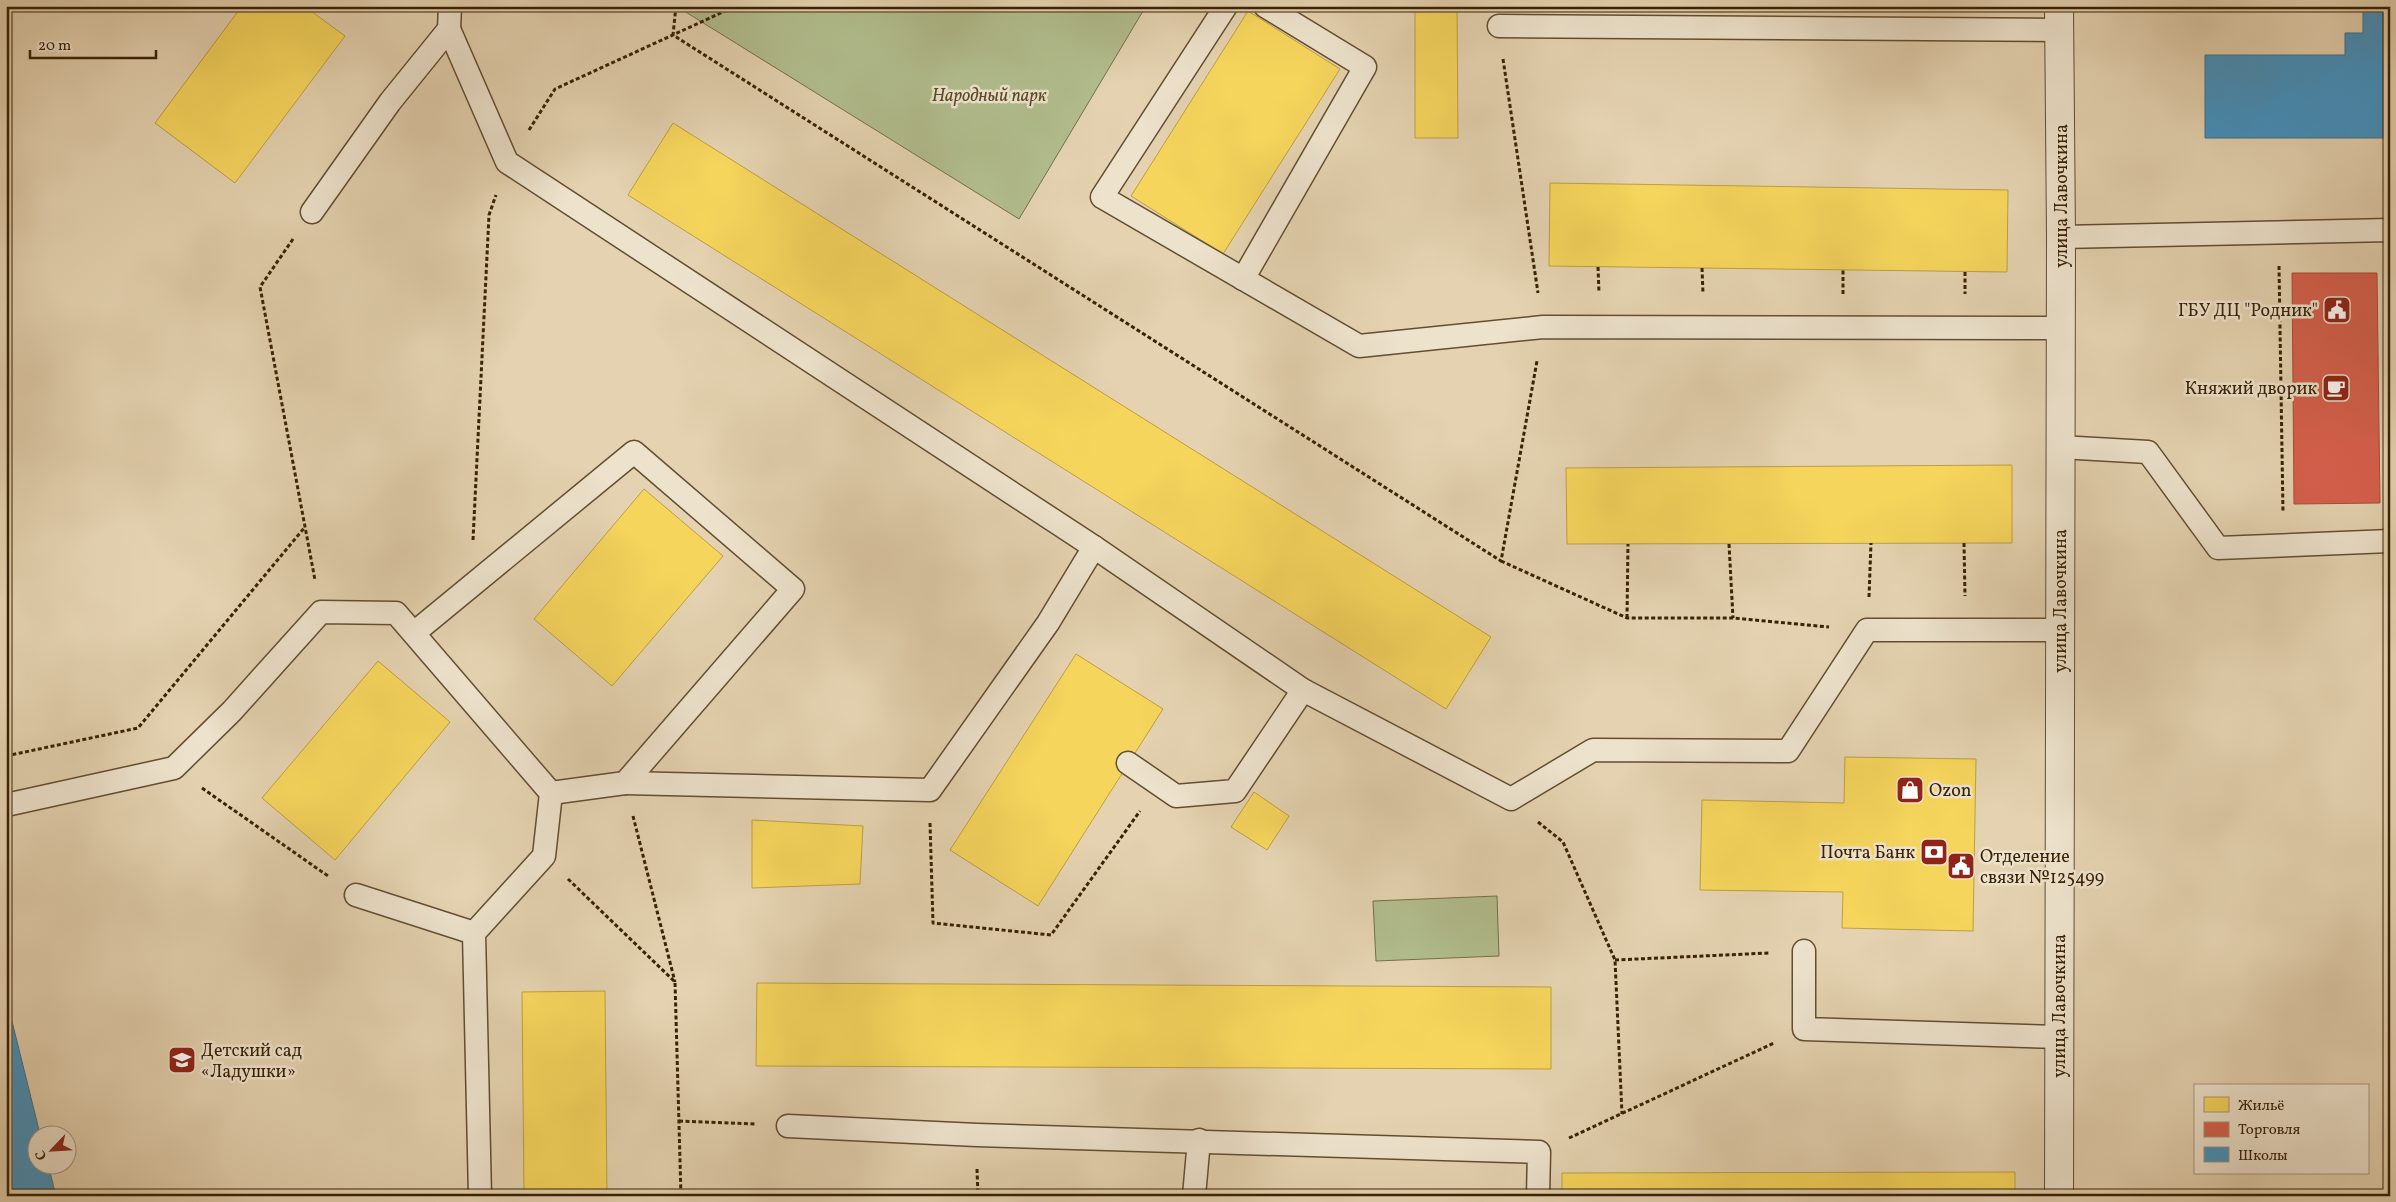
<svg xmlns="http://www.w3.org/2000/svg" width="2396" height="1202" font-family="Vollkorn,serif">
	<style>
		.green { fill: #b1bd8d; stroke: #747049 }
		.homes { fill: #f6d55c; stroke: #bd9f42 }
		.shops { fill: #d6604d; stroke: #a74d37 }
		.schools { fill: #4393c3; stroke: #40718a }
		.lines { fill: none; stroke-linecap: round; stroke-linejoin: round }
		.lane-casing { stroke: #634e30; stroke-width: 25 }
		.street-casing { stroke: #634e30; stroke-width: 30 }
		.path { stroke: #382205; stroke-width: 3; stroke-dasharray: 4 2.5; stroke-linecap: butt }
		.lane { stroke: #ede2cc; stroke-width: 22 }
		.street { stroke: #ede2cc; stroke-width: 28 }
		.labels { text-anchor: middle; stroke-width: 5; stroke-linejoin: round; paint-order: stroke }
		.park-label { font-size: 18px; font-style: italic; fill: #564927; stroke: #ede2cc }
		.street-label { font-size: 18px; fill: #382205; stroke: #ede2cc }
		.poi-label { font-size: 18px; fill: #382205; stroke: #ede2cc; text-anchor: end }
	</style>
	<rect width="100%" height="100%" fill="#e4d2b0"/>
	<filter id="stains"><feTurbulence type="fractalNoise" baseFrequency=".004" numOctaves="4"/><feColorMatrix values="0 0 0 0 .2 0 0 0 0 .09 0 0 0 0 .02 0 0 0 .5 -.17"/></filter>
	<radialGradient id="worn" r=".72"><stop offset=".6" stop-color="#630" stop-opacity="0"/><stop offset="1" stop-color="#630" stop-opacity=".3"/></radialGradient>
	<g class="green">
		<polygon points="676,6 1146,6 1019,219"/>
		<polygon points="1497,896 1499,956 1376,961 1373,901"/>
	</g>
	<g class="homes">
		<polygon points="242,6 304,6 345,36 235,183 155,123"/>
		<polygon points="1415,6 1457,6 1458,138 1415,138"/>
		<polygon points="1248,11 1340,69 1223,254 1131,196"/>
		<polygon points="673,123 1491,637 1446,709 628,195"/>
		<polygon points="1550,183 2008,190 2007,272 1549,266"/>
		<polygon points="2012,465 2012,543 1567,544 1566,468"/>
		<polygon points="644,489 723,556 612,686 534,619"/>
		<polygon points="1076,654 1163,709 1038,906 950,850"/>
		<polygon points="378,661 450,722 335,860 262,798"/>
		<polygon points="1845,757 1976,759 1973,931 1842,928 1843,892 1700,890 1702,800 1844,803"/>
		<polygon points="1254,792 1289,816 1267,850 1231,827"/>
		<polygon points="752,820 863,826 860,884 752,888"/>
		<polygon points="757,983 1551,987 1551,1069 756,1066"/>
		<polygon points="605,991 607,1196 524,1196 522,992"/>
		<polygon points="2015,1172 2015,1196 1562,1196 1562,1173"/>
	</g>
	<polygon class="shops" points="2292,273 2377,273 2380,503 2294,504"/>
	<g class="schools">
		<polygon points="2363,6 2387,6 2387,33 2390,33 2390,138 2205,138 2205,55 2345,55 2345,33 2363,33"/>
		<polygon points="6,997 40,1134 38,1134 38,1164 48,1164 56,1196 6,1196"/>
	</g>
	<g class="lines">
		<defs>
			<g id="lane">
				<polyline points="1226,6 1102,197 1359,346 1543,327 2061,328"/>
				<polyline points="1499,26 2059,30"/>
				<polyline points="449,29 507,162 1094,547 1303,690 1511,799 1593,750 1788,751 1867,630 2060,630"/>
				<polyline points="312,212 390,102 449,29 450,6"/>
				<polyline points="2061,237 2390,230"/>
				<polyline points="1243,279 1365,67 1265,6"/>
				<polyline points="2060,447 2148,452 2218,548 2390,541"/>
				<polyline points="414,633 634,452 793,589 625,783 551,793"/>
				<polyline points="1128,763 1176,796 1235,791 1303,690"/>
				<polyline points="625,783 930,790 1048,623 1094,547"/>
				<polyline points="6,805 174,768 232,711 321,612 396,613 551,793 544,856 474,933 480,1196"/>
				<polyline points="356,895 474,933"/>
				<polyline points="1804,951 1804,1029 2059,1037"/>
				<polyline points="788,1126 977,1135 1539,1152 1538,1196"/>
				<polyline points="1194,1196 1199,1140"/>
			</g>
			<polyline id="street" points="2059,1196 2061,237 2059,6"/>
		</defs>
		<use href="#lane" class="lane-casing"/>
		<use href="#street" class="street-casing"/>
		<g class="path">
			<polyline points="676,6 673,35 1501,561 1537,361"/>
			<polyline points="1503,59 1538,293"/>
			<polyline points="529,130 555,89 736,6"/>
			<polyline points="293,239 260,287 315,580"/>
			<polyline points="2279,266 2283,513"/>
			<polyline points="1598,267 1599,293"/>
			<polyline points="1702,268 1703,294"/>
			<polyline points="1965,272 1965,294"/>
			<polyline points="1843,294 1843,270"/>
			<polyline points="473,540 489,215 496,195"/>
			<polyline points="1964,543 1965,596"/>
			<polyline points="1729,544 1733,618"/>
			<polyline points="1501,561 1627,618 1733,618 1829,627"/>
			<polyline points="1869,597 1871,543"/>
			<polyline points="1627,618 1628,544"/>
			<polyline points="6,756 138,728 305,527"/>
			<polyline points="202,788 328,876"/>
			<polyline points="633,816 675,982"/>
			<polyline points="1538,822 1563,842 1615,960 1622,1114"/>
			<polyline points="930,823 933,923 1051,935 1140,811"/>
			<polyline points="568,879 675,982 681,1196"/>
			<polyline points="1615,960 1769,953"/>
			<polyline points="679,1121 756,1124"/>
			<polyline points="1569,1138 1774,1043"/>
			<polyline points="977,1169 978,1196"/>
		</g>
		<use href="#lane" class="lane"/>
		<use href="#street" class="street"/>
	</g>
	<defs>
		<symbol id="civic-square" viewBox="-11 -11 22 22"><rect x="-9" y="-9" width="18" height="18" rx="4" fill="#8f2418" stroke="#ede2cc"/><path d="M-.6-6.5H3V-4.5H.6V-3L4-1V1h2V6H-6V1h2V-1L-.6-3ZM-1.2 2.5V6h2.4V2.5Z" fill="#fff"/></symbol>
		<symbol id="cafe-square" viewBox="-11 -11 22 22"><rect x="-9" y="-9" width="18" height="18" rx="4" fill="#8f2418" stroke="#ede2cc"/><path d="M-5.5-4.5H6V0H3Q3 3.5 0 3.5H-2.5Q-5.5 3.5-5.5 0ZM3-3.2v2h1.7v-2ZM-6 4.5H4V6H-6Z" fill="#fff"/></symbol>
		<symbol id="shop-square" viewBox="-11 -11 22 22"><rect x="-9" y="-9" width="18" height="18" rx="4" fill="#8f2418" stroke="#ede2cc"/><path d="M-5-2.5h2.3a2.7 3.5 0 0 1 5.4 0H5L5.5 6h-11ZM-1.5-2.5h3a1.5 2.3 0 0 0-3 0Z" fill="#fff"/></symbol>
		<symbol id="bank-square" viewBox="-11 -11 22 22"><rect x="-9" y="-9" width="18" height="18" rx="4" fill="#8f2418" stroke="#ede2cc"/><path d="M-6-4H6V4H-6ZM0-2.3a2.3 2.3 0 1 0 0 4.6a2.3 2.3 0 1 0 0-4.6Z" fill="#fff"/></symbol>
		<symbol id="school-square" viewBox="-11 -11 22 22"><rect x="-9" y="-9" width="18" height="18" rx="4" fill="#8f2418" stroke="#ede2cc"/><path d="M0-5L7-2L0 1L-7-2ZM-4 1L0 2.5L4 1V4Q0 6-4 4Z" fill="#fff"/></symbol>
	</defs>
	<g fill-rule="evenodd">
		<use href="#civic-square" x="2321" y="294" width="32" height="32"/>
		<use href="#cafe-square" x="2320" y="372" width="32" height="32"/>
		<use href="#shop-square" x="1894" y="774" width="32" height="32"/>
		<use href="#bank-square" x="1918" y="836" width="32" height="32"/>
		<use href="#civic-square" x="1945" y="850" width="32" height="32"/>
		<use href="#school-square" x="166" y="1044" width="32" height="32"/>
	</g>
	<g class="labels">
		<g class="park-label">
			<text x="989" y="101">Народный парк</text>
		</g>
		<g class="street-label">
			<text transform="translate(2061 196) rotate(-90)" y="6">улица Лавочкина</text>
			<text transform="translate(2060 601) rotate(-90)" y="6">улица Лавочкина</text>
			<text transform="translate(2059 1006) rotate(-90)" y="6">улица Лавочкина</text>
		</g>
		<g class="poi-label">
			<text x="2318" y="316">ГБУ ДЦ "Родник"</text>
			<text x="2317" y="394">Княжий дворик</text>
			<text x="1929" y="796" text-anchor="start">Ozon</text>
			<text x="1915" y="858">Почта Банк</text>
			<text x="1980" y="862" text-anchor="start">Отделение<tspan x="1980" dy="21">связи №125499</tspan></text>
			<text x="201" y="1056" text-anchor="start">Детский сад<tspan x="201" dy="21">«Ладушки»</tspan></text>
		</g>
	</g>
	<rect width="2396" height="1202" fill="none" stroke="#e4d2b0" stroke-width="25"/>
	<rect x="8" y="8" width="2381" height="1187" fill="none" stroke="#382205" stroke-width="2.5"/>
	<rect x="12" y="12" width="2371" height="1177" fill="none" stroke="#382205"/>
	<rect x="2194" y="1084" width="175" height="90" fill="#ede2cc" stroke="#a5957c"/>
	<rect x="2204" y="1097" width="25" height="15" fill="#f6d55c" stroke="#a5957c"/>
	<text x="2238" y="1110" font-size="15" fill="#382205">Жильё</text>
	<rect x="2204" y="1122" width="25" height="15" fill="#d6604d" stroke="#a5957c"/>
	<text x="2238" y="1134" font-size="15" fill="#382205">Торговля</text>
	<rect x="2204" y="1147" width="25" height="15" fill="#4393c3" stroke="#a5957c"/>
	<text x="2238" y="1160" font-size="15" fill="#382205">Школы</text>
	<g transform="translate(52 1150) rotate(245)"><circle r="24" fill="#ede2cc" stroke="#a5957c"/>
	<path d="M0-4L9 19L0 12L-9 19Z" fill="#8f2418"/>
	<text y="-8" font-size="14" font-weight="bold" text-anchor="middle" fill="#382205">С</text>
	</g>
	<path d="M30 50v8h126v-8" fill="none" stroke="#382205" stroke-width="2.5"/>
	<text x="38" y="50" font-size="15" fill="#382205" stroke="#ede2cc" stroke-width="4" paint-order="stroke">20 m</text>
	<rect width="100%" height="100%" filter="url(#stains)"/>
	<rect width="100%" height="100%" fill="url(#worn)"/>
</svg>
